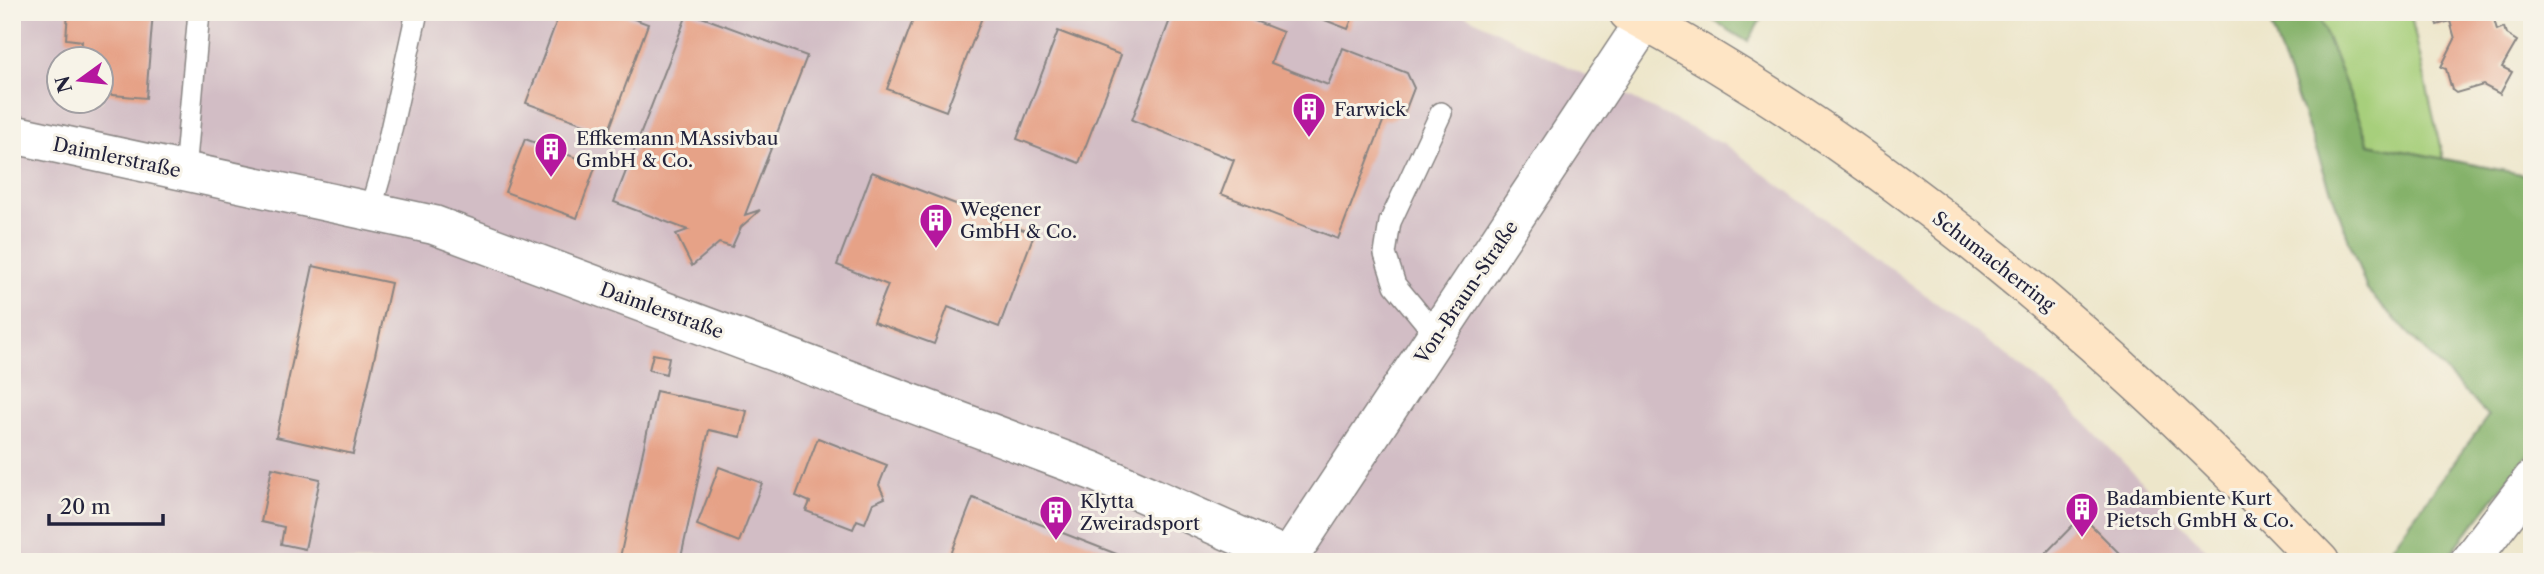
<svg xmlns="http://www.w3.org/2000/svg" width="2544" height="574" font-family="'Libre Caslon Text',serif">
	<style>
		.industrial { fill: #d2bdc5; fill-rule: evenodd }
		.green { fill: #a7cf7b; stroke: #64785b; stroke-width: 2 }
		.forest { fill: #85b26b; stroke: #546a53; stroke-width: 2 }
		.building { fill: #e6a287 }
		.lines { fill: none; stroke-linecap: round; stroke-linejoin: round }
		.lane-casing { stroke: #888482; stroke-width: 24 }
		.street-casing { stroke: #888482; stroke-width: 41 }
		.secondary-casing { stroke: #888482; stroke-width: 41 }
		.lane { stroke: #fff; stroke-width: 21 }
		.street { stroke: #fff; stroke-width: 38 }
		.secondary { stroke: #fee5c5; stroke-width: 38 }
		.labels { text-anchor: middle; stroke-width: 6; stroke-linejoin: round; paint-order: stroke }
		.poi-label { font-size: 19px; fill: #22223b; stroke: #f7f3e8; text-anchor: start }
		.street-label { font-size: 19px; fill: #22223b; stroke: #f7f3e8 }
	</style>
	<rect width="100%" height="100%" fill="#f7f3e8"/>
	<filter id="ink" filterUnits="userSpaceOnUse"><feTurbulence type="fractalNoise" baseFrequency=".0143" numOctaves="2"/><feDisplacementMap in="SourceGraphic" scale="14" xChannelSelector="R" yChannelSelector="G"/><feConvolveMatrix kernelMatrix="1 2 1 2 8 2 1 2 1" color-interpolation-filters="sRGB"/></filter>
	<filter id="wash" filterUnits="userSpaceOnUse"><feTurbulence type="fractalNoise" baseFrequency=".00686" numOctaves="4" result="noise"/><feDisplacementMap in="SourceGraphic" scale="28" xChannelSelector="R" yChannelSelector="G"/><feGaussianBlur stdDeviation="1.57" result="paint"/><feColorMatrix in="noise" values="0 0 0 0 0 0 0 0 0 0 0 0 0 0 0 0 0 1.4 0 .05"/><feComposite in="paint" operator="in"/></filter>
	<g filter="url(#wash)">
		<rect width="100%" height="100%" fill="#ede6ca"/>
		<path class="industrial" d="M12,12H1459L1729,147L2060,396L2218,562H12ZM60,60H102V102H60Z"/>
		<polygon class="green" points="2317,12 2410,12 2443,159 2369,144"/>
		<g class="forest">
			<polygon points="1700,12 1765,12 1748,42"/>
			<polygon points="2266,12 2317,12 2369,144 2532,176 2532,449 2444,562 2381,562 2488,416 2367,290"/>
		</g>
		<g id="blocks">
			<g class="building">
				<polygon points="68,12 153,12 146,98 102,94 102,60 81,60 82,41 66,39"/>
				<polygon points="560,12 615,12 648,24 608,133 526,103"/>
				<polygon points="688,12 807,56 745,215 760,210 741,227 732,247 719,243 692,266 676,234 688,230 614,202"/>
				<polygon points="916,12 984,12 946,111 887,89"/>
				<polygon points="1173,12 1232,12 1283,32 1271,63 1328,85 1343,48 1407,73 1414,88 1404,114 1389,120 1384,119 1338,239 1221,194 1234,160 1132,120"/>
				<polygon points="1304,12 1355,12 1348,29"/>
				<polygon points="2433,12 2492,12 2497,30 2504,27 2506,34 2517,41 2502,67 2512,72 2500,94 2483,85 2456,93 2452,90 2446,69 2441,67 2455,39 2450,21 2437,25"/>
				<polygon points="1058,31 1121,55 1079,163 1017,139"/>
				<polygon points="525,139 596,165 577,218 505,192"/>
				<polygon points="872,172 1034,234 999,327 948,307 934,344 873,322 888,285 837,265"/>
				<polygon points="313,266 391,283 353,454 276,437"/>
				<polygon points="653,354 669,357 666,374 649,370"/>
				<polygon points="656,391 747,411 741,437 709,430 680,562 619,562"/>
				<polygon points="818,438 887,465 879,485 885,498 873,503 865,523 857,520 853,529 806,511 810,502 796,496"/>
				<polygon points="719,467 762,483 739,542 697,525"/>
				<polygon points="272,468 320,479 305,549 281,544 284,527 261,522"/>
				<polygon points="973,498 1137,562 948,562"/>
				<polygon points="2082,516 2128,562 2037,562"/>
			</g>
		</g>
	</g>
	<g filter="url(#ink)">
		<use href="#blocks" fill-opacity="0" stroke="#888482" stroke-width="2"/>
		<g class="lines">
			<defs>
				<g id="lane">
					<polyline points="185,172 199,12"/>
					<polyline points="370,211 383,166 417,12"/>
					<polyline points="1437,336 1395,285 1385,254 1390,222 1441,113"/>
				</g>
				<g id="street">
					<polyline points="12,134 434,225 1093,471 1289,558"/>
					<polyline points="1286,562 1651,12"/>
					<polyline points="2469,562 2532,480"/>
				</g>
				<path id="secondary" d="M1628,12C1888,153 2116,349 2320,562"/>
			</defs>
			<use href="#lane" class="lane-casing"/>
			<use href="#street" class="street-casing"/>
			<use href="#secondary" class="secondary-casing"/>
			<use href="#lane" class="lane"/>
			<use href="#street" class="street"/>
			<use href="#secondary" class="secondary"/>
		</g>
	</g>
	<defs>
		<symbol id="building-pin" viewBox="-11 -11 22 30"><path d="M0 17L-7.5 6A9.5 9.5 0 1 1 7.5 6Z" fill="#b5179e" stroke="#f7f3e8"/><path d="M-4-6H4V6H1V3H-1V6H-4ZM-2.5-4.3h1.7v1.8h-1.7ZM.8-4.3h1.7v1.8H.8ZM-2.5-1h1.7V.8h-1.7ZM.8-1h1.7V.8H.8Z" fill="#fff"/></symbol>
	</defs>
	<g fill-rule="evenodd">
		<use href="#building-pin" x="1290" y="90" width="38" height="52"/>
		<use href="#building-pin" x="532" y="130" width="38" height="52"/>
		<use href="#building-pin" x="917" y="201" width="38" height="52"/>
		<use href="#building-pin" x="2063" y="490" width="38" height="52"/>
		<use href="#building-pin" x="1037" y="493" width="38" height="52"/>
	</g>
	<g class="labels">
		<g class="poi-label">
			<text x="1334" y="116">Farwick</text>
			<text x="576" y="145">Effkemann MAssivbau<tspan x="576" dy="22">GmbH &amp; Co.</tspan></text>
			<text x="960" y="216">Wegener<tspan x="960" dy="22">GmbH &amp; Co.</tspan></text>
			<text x="2106" y="505">Badambiente Kurt<tspan x="2106" dy="22">Pietsch GmbH &amp; Co.</tspan></text>
			<text x="1080" y="508">Klytta<tspan x="1080" dy="22">Zweiradsport</tspan></text>
		</g>
		<g class="street-label">
			<text transform="translate(117 157) rotate(12)" y="7">Daimlerstraße</text>
			<text transform="translate(1994 261) rotate(38)" y="7">Schumacherring</text>
			<text transform="translate(1466 292) rotate(-56)" y="7">Von-Braun-Straße</text>
			<text transform="translate(662 310) rotate(20)" y="7">Daimlerstraße</text>
		</g>
	</g>
	<rect width="2544" height="574" fill="none" stroke="#f7f3e8" stroke-width="42"/>
	<g transform="translate(80 80) rotate(255)"><circle r="33" fill="#f7f3e8" stroke="#a29fa3" stroke-width="2"/>
	<path d="M0-5L12 26L0 18L-12 26Z" fill="#b5179e"/>
	<text y="-10" font-size="19" font-weight="bold" text-anchor="middle" fill="#22223b">N</text>
	</g>
	<path d="M49 514v10h114v-10" fill="none" stroke="#22223b" stroke-width="3.5"/>
	<text x="60" y="514" font-size="21" fill="#22223b" stroke="#f7f3e8" stroke-width="5" paint-order="stroke">20 m</text>
</svg>
